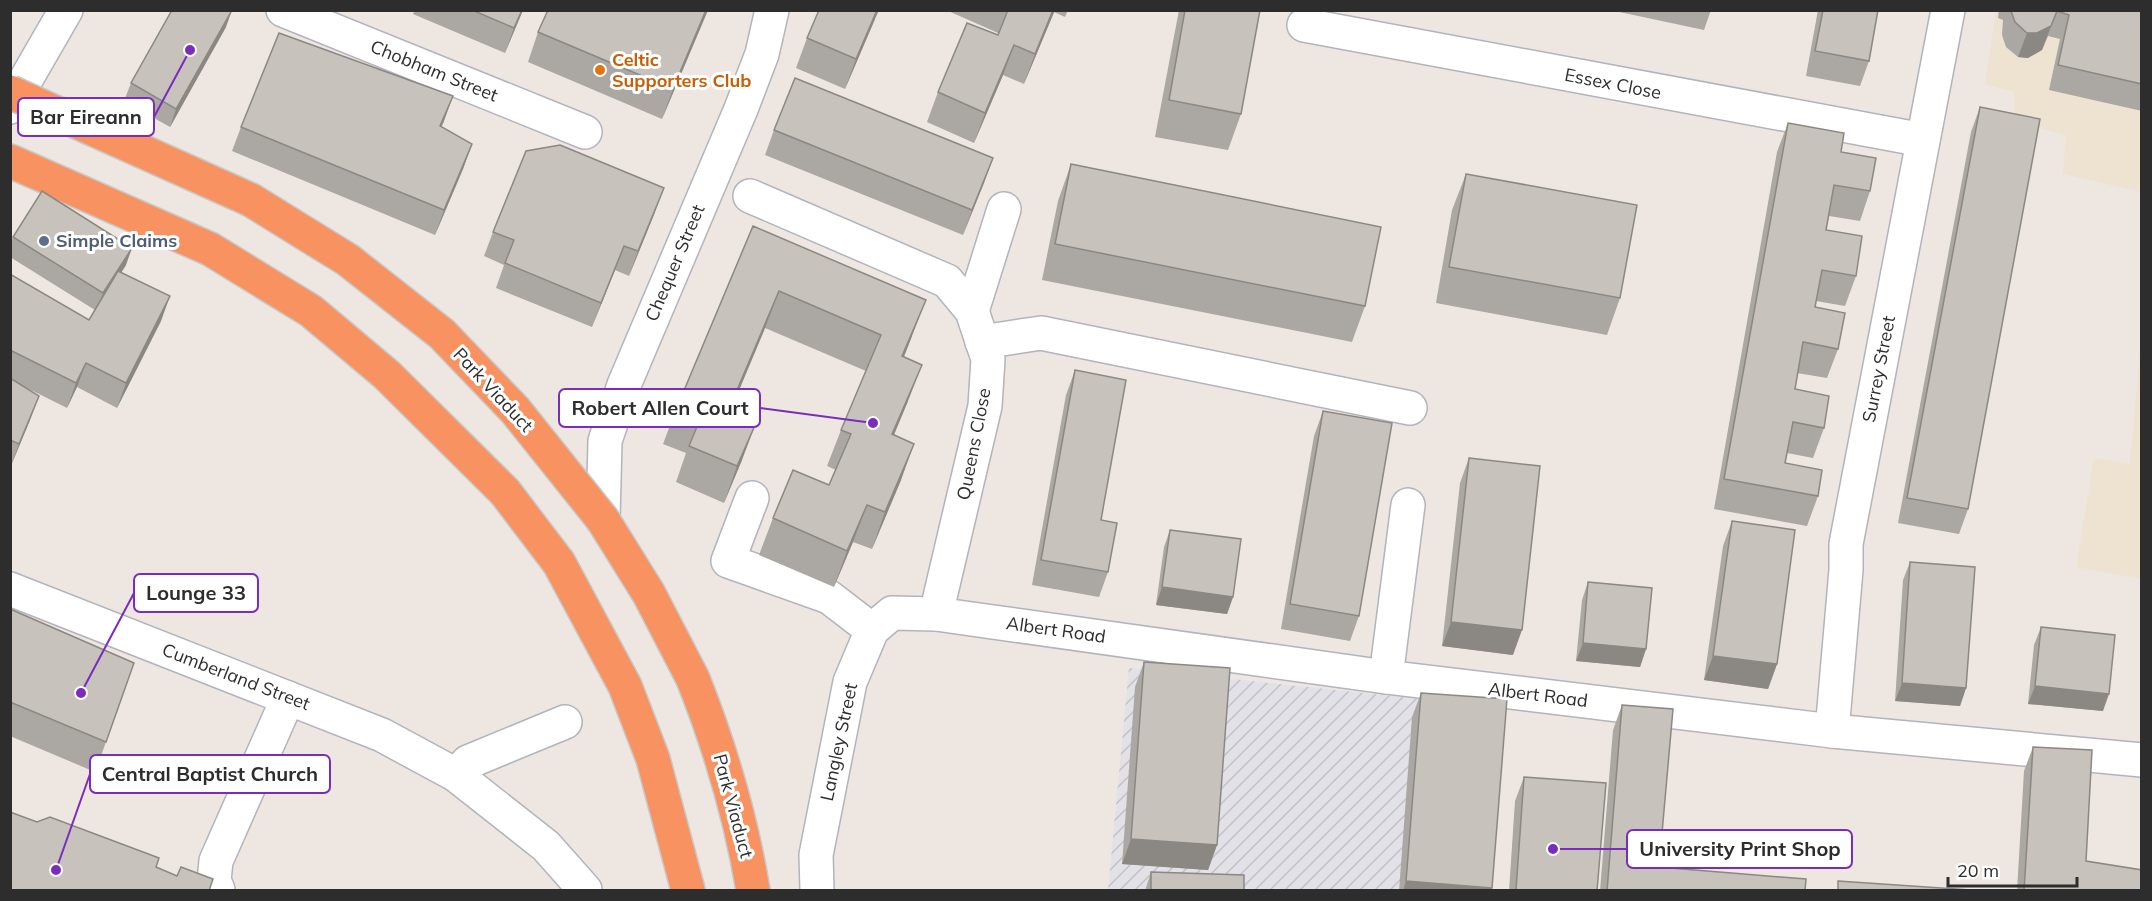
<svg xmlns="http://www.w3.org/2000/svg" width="2152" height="901" font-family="Mulish,sans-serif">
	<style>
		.industrial { fill: url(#industrial-furrows) }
		.education { fill: #eee2d1 }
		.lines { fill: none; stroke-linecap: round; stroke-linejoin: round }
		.minor-casing { stroke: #b1b4bd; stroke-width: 36 }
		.highway-casing { stroke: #c8c8c8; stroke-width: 36 }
		.minor { stroke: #fff; stroke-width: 33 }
		.highway { stroke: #f89261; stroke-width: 33 }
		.highway-bridge-casing { stroke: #c8c8c8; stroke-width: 36; stroke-linecap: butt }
		.highway-bridge { stroke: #f89261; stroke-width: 33 }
		.wall { fill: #aba7a2 }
		.shaded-wall { fill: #8b8884 }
		.building { fill: #c7c2bc; stroke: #8b8884; stroke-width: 1.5 }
		.food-dot { fill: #e8710a; stroke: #fff; stroke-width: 2 }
		.service-dot { fill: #5c6f8a; stroke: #fff; stroke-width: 2 }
		.labels { text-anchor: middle; stroke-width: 6; stroke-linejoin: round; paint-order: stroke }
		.food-label { font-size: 18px; font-weight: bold; fill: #c56008; stroke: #fff; text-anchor: start }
		.street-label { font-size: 18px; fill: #2d2d2d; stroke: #fff }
		.service-label { font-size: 18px; font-weight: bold; fill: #4e5e75; stroke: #fff; text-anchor: start }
		.leader { fill: none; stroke: #7b2cbf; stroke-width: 2 }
		.callout-dot { fill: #7b2cbf; stroke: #fff; stroke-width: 2 }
		.callout { fill: #fff; stroke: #7b2cbf; stroke-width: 2 }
		.callout-label { font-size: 20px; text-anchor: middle; font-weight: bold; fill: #2d2d2d }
	</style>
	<defs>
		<pattern id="industrial-furrows" width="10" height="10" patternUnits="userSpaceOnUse" patternTransform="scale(1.5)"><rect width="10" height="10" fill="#e2e1e7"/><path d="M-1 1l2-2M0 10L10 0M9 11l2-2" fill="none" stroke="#c2c1c6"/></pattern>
	</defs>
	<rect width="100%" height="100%" fill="#eee7e1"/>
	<polygon class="industrial" points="1129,668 1504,708 1489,890 1108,890"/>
	<g class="education">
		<polygon points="1996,11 2141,11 2141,192 2063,174 2066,135 2015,122 2014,92 1985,84"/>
		<polygon points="2141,337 2141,579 2076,567 2094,458 2130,464"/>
	</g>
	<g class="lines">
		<defs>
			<g id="minor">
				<polyline points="283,10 585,132"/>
				<polyline points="1304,25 1923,140"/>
				<polyline points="10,107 66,10"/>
				<polyline points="750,196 947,281 972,311 988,359 985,406 936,614"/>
				<polyline points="972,311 1004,209"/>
				<polyline points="982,342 1041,333 1410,408"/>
				<polyline points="752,498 728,561 829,597 872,630"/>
				<polyline points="603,520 605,441 624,385 741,109 762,54 772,10"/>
				<polyline points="10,589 382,735 456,775 546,846 585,890"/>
				<polyline points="1386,677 1408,505"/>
				<polyline points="1832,731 1846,570 1846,544 1948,10"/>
				<polyline points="456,775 468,762 565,722"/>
				<polyline points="218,890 214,880 216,861 288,698"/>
				<polyline points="817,890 816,855 850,682 872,630 892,613 936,614 1386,677 1832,731 2142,760"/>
			</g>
			<g id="highway">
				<polyline points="10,161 210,249 311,311 387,375 505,492 559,563 625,686 653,759 688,890"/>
				<path d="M693,679C720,747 741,818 753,890"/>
			</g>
		</defs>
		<use href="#minor" class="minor-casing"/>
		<use href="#highway" class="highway-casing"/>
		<use href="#minor" class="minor"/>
		<use href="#highway" class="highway"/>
		<defs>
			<polyline id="highway-bridge" points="10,92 251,200 348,260 442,334 515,410 603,520 649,594 693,679"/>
		</defs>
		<use href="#highway-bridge" class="highway-bridge-casing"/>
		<use href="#highway-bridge" class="highway-bridge"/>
	</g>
	<g class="wall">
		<polygon points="415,10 523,10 505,53 413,14"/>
		<polygon points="708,10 662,119 528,62 538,32"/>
		<polygon points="946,10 1068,10 1065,17 1054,12 1024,84 1003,75 974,143 927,122 938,92 998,35 998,33"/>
		<polygon points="1179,10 1260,10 1241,114 1228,150 1155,137"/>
		<polygon points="1610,10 1711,10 1704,30"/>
		<polygon points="1818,10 1878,10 1869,61 1860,86 1806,76"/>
		<polygon points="1999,10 2142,10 2142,111 2049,90 2060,39 2048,36 2042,50 2028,58 2018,57 2006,47 2002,35 2003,20 1998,18"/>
		<polygon points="875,19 845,89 796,68 807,38"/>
		<polygon points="226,27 170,127 124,101 131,83"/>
		<polygon points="1980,107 1968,509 1959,534 1898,523 1971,132"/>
		<polygon points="444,121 441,127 472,144 463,169 435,235 232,151 241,127"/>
		<polygon points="1788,123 1841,152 1870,191 1860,221 1829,216 1826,230 1856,276 1845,306 1816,301 1815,307 1838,349 1827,378 1797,373 1795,389 1824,428 1813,458 1787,453 1785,463 1818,496 1807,526 1714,509 1777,152"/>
		<polygon points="774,130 993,158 963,235 765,155"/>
		<polygon points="1071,164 1365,306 1352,342 1042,280 1058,201"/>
		<polygon points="1466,174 1620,298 1607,335 1436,303 1452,210"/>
		<polygon points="655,212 629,276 615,270 592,327 496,288 504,265 484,256 493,232"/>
		<polygon points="753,226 912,336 904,357 908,401 894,435 901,480 872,549 853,542 834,587 759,555 773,518 829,485 836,470 827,466 841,430 866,371 765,328 730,412 742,460 724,503 676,482 686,453 663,444 677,407"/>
		<polygon points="13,237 126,265 121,272 161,321 117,408 77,387 67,408 23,386 30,420 10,468 10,274 89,320 95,310 10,257 10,244"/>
		<polygon points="1075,370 1101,520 1108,572 1099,597 1032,585 1066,395"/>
		<polygon points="1323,411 1359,616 1350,641 1281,629 1314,436"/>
		<polygon points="1469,458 1513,655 1442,646 1460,483"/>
		<polygon points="1732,521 1777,664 1768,689 1704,680 1723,546"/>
		<polygon points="1170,530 1233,597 1227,614 1156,605 1164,547"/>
		<polygon points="1910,562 1966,688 1960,706 1895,701 1903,580"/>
		<polygon points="1588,582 1646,649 1640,667 1576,661 1582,600"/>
		<polygon points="10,609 106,742 95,772 10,736"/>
		<polygon points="2041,627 2103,711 2028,704 2034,645"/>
		<polygon points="1144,662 1217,845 1208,870 1122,864 1135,687"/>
		<polygon points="1421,693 1491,891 1399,891 1412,717"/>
		<polygon points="1622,705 1659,867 1805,891 1600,891 1613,730"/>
		<polygon points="2033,747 2086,861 2142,891 2017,891 2024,771"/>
		<polygon points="1524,777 1597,891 1509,891 1515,801"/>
		<polygon points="1151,872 1244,891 1145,891"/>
	</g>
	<g class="shaded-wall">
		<polygon points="232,10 226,27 170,127 176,109"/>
		<polygon points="522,10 523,10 505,53 514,28"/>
		<polygon points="706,10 708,10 662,119 673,89"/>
		<polygon points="877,10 879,10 875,19 845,89 856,59"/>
		<polygon points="1053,10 1055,10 1024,84 1035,54"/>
		<polygon points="2057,11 2042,50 2028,58 2018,57 2027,33"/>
		<polygon points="1014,45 1003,75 974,143 985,113"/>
		<polygon points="453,96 444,121 431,151 440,126"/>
		<polygon points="472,144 463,169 435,235 444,210"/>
		<polygon points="993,158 984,183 963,235 972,210"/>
		<polygon points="664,188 655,212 629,276 638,251"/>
		<polygon points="624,246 615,270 592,327 601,303"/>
		<polygon points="132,248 126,265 97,311 103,293"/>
		<polygon points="779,291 765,328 715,447 728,411"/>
		<polygon points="170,296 161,321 117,408 126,383"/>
		<polygon points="926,300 912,336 889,393 902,356"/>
		<polygon points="86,363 77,387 67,408 76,383"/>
		<polygon points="922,365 908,401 879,470 892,434"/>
		<polygon points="39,396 30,420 10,468 19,444"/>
		<polygon points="756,423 742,460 724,503 737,466"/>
		<polygon points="914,444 901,480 872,549 885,512"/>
		<polygon points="867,505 853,542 834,587 847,551"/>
		<polygon points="1162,587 1233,597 1227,614 1156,605"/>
		<polygon points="1451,622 1522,630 1513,655 1442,646"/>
		<polygon points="1583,643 1646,649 1640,667 1576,661"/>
		<polygon points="1713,656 1777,664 1768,689 1704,680"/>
		<polygon points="1902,683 1966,688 1960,706 1895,701"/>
		<polygon points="2035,686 2109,694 2103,711 2028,704"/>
		<polygon points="1131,839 1217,845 1208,870 1122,864"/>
		<polygon points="1406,881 1492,888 1491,891 1403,891"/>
	</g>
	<g class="building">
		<polygon points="172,10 232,10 176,109 131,83"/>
		<polygon points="472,10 522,10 514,28"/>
		<polygon points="548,10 706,10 673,89 538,32"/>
		<polygon points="819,10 877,10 856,59 807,38"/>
		<polygon points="1008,10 1053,10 1035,54 1014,45 985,113 938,92 967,23 998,35"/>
		<polygon points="1185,10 1260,10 1241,114 1169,100"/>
		<polygon points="1823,10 1878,10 1869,61 1815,51"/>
		<polygon points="2142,10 2142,84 2058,65 2069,15 2057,11 2051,26 2037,33 2027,33 2015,22 2011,11"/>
		<polygon points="279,33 453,96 440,126 472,144 444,210 241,127"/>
		<polygon points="795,78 993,158 972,210 774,130"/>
		<polygon points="1980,107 2040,119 1968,509 1907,498"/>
		<polygon points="1788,123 1844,133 1841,152 1876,158 1870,191 1834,185 1826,230 1862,236 1856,276 1822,270 1815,307 1845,313 1838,349 1803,342 1795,389 1829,396 1824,428 1793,422 1785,463 1822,470 1818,496 1724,479"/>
		<polygon points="560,145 664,188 638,251 624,246 601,303 505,263 514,240 493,232 526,151"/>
		<polygon points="1071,164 1381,227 1365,306 1055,244"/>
		<polygon points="1466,174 1637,205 1620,298 1449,267"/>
		<polygon points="42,191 132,248 103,293 13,237"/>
		<polygon points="753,226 926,300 902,356 922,365 892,434 914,444 885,512 867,505 847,551 773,518 793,470 829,485 851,434 841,430 881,335 779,291 728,411 756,423 737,466 689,446 701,417 677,407"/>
		<polygon points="118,271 170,296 126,383 86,363 76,383 12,351 10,354 10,274 89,320"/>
		<polygon points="1075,370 1126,380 1101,520 1117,523 1108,572 1041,560"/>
		<polygon points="10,378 39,396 19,444 10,440"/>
		<polygon points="1323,411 1392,423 1359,616 1290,604"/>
		<polygon points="1469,458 1540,466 1522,630 1451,622"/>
		<polygon points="1732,521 1795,530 1777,664 1713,656"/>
		<polygon points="1170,530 1241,539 1233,597 1162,587"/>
		<polygon points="1910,562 1975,567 1966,688 1902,683"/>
		<polygon points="1588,582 1652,588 1646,649 1583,643"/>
		<polygon points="10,609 134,663 106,742 10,702"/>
		<polygon points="2041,627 2115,635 2109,694 2035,686"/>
		<polygon points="1144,662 1230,668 1217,845 1131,839"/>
		<polygon points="1421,693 1507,699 1492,888 1406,881"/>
		<polygon points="1622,705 1673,709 1659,867 1806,879 1805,891 1607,891"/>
		<polygon points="2033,747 2092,750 2086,861 2142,870 2142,891 2024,891"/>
		<polygon points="1524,777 1606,783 1597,891 1516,890"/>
		<polygon points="10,812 37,822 50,817 159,858 156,867 177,876 181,867 213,879 209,891 10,891"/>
		<polygon points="1151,872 1244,875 1244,891 1151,891"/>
		<polygon points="1838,881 1986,891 1838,891"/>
	</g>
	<circle class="food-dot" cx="600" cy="70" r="6"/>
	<circle class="service-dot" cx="44" cy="241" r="6"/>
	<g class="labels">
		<g class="food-label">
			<text x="612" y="66">Celtic<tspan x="612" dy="21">Supporters Club</tspan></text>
		</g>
		<g class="street-label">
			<text transform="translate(434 71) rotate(22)" y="6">Chobham Street</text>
			<text transform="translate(1613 84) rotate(11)" y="6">Essex Close</text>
			<text transform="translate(675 263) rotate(-67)" y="6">Chequer Street</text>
			<text transform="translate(1879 369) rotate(-79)" y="6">Surrey Street</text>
			<text transform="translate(493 390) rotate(47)" y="6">Park Viaduct</text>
			<text transform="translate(974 444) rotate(-79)" y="6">Queens Close</text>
			<text transform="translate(1056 630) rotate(8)" y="6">Albert Road</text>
			<text transform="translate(236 677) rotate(21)" y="6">Cumberland Street</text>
			<text transform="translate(1538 695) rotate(7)" y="6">Albert Road</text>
			<text transform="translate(839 742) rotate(-78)" y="6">Langley Street</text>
			<text transform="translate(733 806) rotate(75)" y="6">Park Viaduct</text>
		</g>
		<g class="service-label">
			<text x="56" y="247">Simple Claims</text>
		</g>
	</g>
	<path class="leader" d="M190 50L154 117M873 423L760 408M81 693L134 593M56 870L90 774M1553 849L1627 849"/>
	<g class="callout-dot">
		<circle cx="190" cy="50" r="6"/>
		<circle cx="873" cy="423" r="6"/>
		<circle cx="81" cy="693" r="6"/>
		<circle cx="56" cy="870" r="6"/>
		<circle cx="1553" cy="849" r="6"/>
	</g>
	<g class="callout">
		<rect x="18" y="98" width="136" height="38" rx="6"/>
		<rect x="559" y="389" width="201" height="38" rx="6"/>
		<rect x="134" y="574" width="124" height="38" rx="6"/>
		<rect x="90" y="755" width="240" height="38" rx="6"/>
		<rect x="1627" y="830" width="225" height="38" rx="6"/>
	</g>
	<g class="callout-label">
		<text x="86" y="124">Bar Eireann</text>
		<text x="660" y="415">Robert Allen Court</text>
		<text x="196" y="600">Lounge 33</text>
		<text x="210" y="781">Central Baptist Church</text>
		<text x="1740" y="856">University Print Shop</text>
	</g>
	<rect width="2152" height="901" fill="none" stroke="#2d2d2d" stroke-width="24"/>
	<path d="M1948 877v9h129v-9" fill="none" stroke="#2d2d2d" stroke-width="3"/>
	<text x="1957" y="877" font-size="18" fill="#2d2d2d" stroke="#ffffff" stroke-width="4.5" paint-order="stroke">20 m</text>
</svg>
